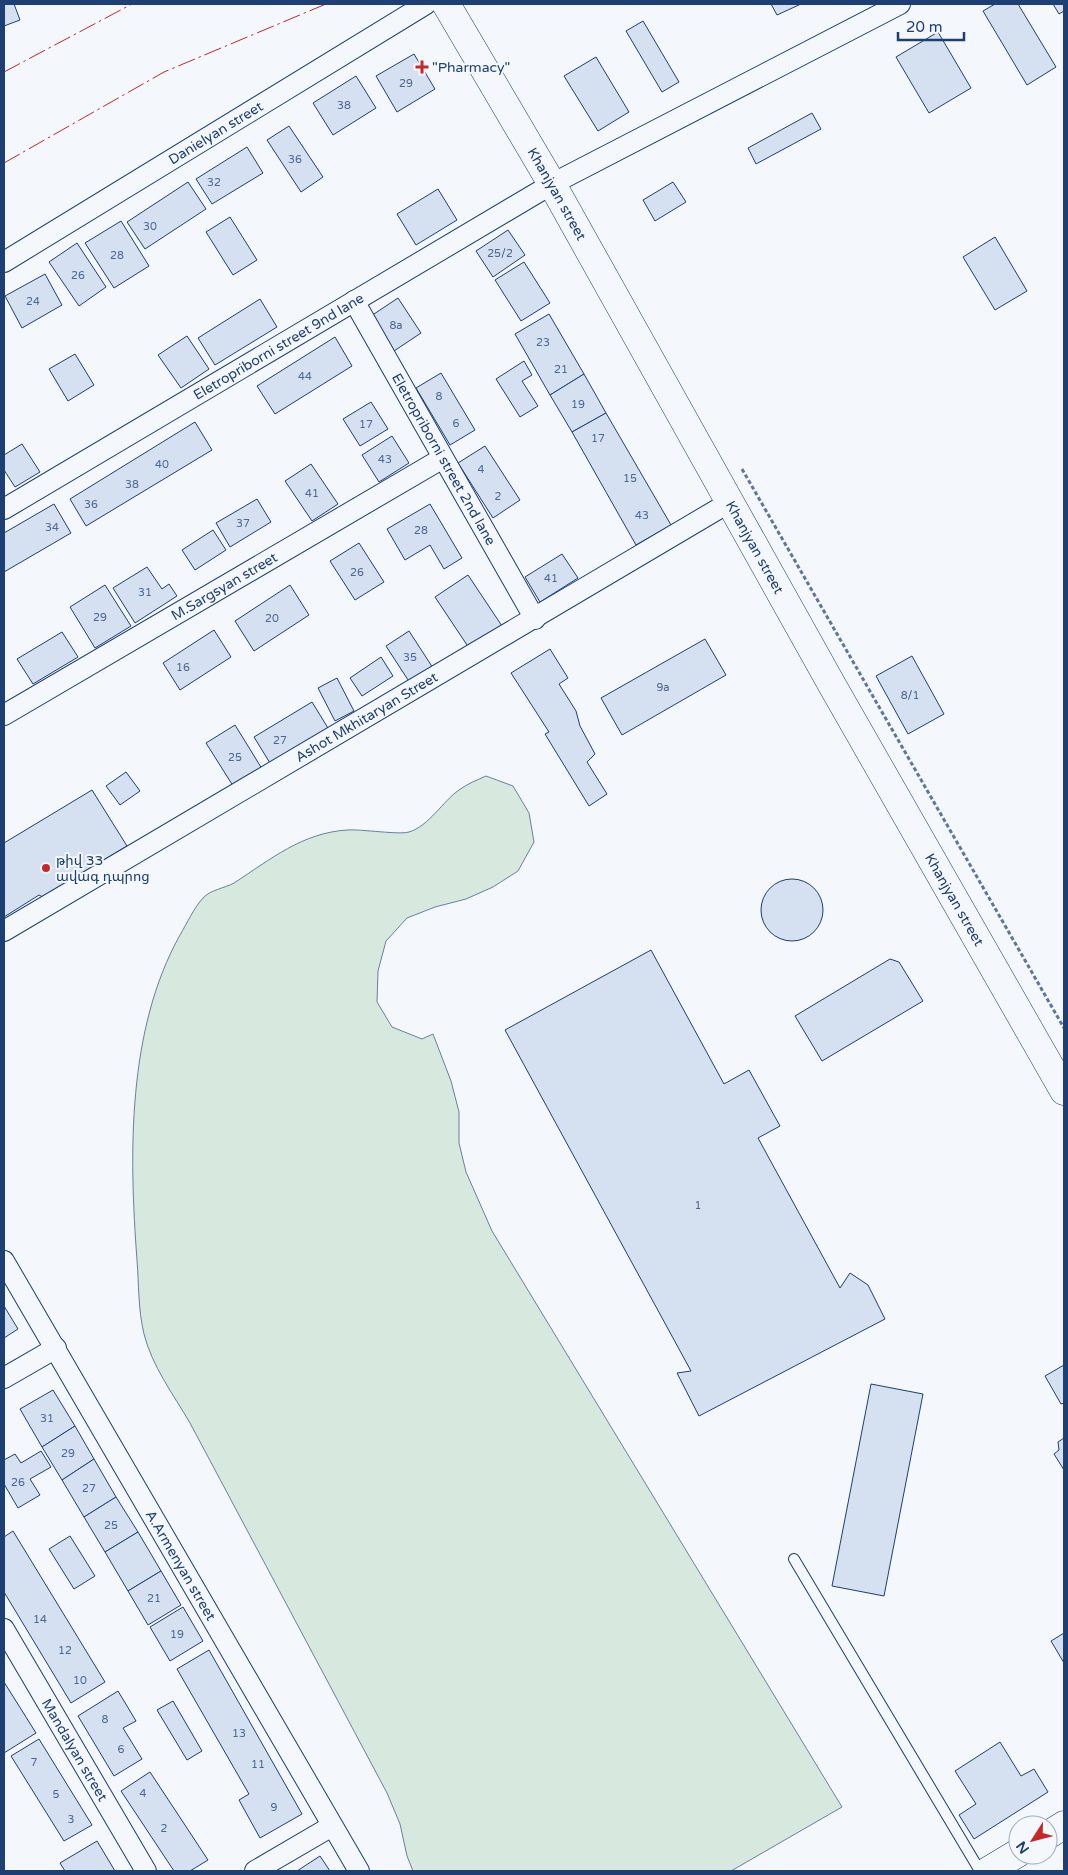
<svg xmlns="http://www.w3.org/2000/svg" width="1068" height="1875" font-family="'Varela Round','Noto Sans Armenian',sans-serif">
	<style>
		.green { fill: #d7e8df; stroke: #687fa3 }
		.building { fill: #d5e0f0; stroke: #1d3f73 }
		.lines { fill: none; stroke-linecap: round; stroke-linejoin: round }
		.lane-casing { stroke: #1d3f73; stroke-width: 12 }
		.street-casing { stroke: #1d3f73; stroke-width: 22 }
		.secondary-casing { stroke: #1d3f73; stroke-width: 29 }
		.path { stroke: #5e769c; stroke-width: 3; stroke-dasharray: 4 2.5; stroke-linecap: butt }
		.lane { stroke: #f4f7fb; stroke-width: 10 }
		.street { stroke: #f4f7fb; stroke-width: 20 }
		.secondary { stroke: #f4f7fb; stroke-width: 28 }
		.power { stroke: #c62828; stroke-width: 1; stroke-dasharray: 18 4 2.5 4; stroke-linecap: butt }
		.poi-dot { fill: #c62828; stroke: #f4f7fb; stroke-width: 2 }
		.labels { text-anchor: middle; stroke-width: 4; stroke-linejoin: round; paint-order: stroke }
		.number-label { font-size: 11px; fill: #4b6792 }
		.poi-label { font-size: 14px; fill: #1d3f73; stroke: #f4f7fb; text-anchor: start }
		.street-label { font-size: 14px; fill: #1d3f73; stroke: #f4f7fb }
	</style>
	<rect width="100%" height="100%" fill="#f4f7fb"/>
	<path class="green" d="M486,776L513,786L529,813L534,842L518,871L493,887L466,899L435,907L407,918L386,941L378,971L377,1002L392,1027L422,1039L433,1034L451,1081L459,1112V1143L466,1172L492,1231L842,1807L731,1871H413L407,1856L400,1824L387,1793L190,1423C173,1394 152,1366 144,1334C138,1309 139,1285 137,1260C129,1154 127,1030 180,935C187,923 194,908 203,898C210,890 225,888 234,883C271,859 302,833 347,830C362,829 399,835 409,832C429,826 443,801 459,790C467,784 477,780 486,776Z"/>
	<g class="building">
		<polygon points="4,4 14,4 20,20 4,26"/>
		<polygon points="771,4 801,4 777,15"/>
		<polygon points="995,4 1018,4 1056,67 1027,85 983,11"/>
		<polygon points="1053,4 1064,4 1064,11 1059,14"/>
		<polygon points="643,21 679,82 662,92 626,31"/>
		<polygon points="938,32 971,88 929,113 896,57"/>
		<polygon points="414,54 435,89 397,112 376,76"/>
		<polygon points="596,57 629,112 598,131 564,76"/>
		<polygon points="356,76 376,108 333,135 313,103"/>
		<polygon points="812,113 821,129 756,164 748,148"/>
		<polygon points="289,126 323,177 301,192 267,140"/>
		<polygon points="247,147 263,173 212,204 196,179"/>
		<polygon points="188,182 206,209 145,249 127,222"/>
		<polygon points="673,182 686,202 655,221 643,200"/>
		<polygon points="438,189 457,220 416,245 397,214"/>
		<polygon points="230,217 257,260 233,275 206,232"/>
		<polygon points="121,221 149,266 114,288 85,243"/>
		<polygon points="508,230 525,255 493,277 476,251"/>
		<polygon points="995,237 1027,291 995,310 963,257"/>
		<polygon points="77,243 106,287 79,306 49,262"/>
		<polygon points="524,262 550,303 521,321 495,280"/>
		<polygon points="45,274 62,305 22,328 5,296"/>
		<polygon points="398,298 421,333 394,351 371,316"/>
		<polygon points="260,299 277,327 215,365 198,338"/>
		<polygon points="549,314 584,374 550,395 515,334"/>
		<polygon points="187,336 209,369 181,388 158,355"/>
		<polygon points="335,337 352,366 275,414 257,386"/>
		<polygon points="75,354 94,385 68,401 49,369"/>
		<polygon points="524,361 532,375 522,381 538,406 520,417 496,379"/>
		<polygon points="441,373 475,430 450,445 416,388"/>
		<polygon points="584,374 606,413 572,432 550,395"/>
		<polygon points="371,402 388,429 360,446 343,419"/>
		<polygon points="606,413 671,525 636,545 572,432"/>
		<polygon points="195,422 212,450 86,526 70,499"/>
		<polygon points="392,436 409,463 379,482 362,455"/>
		<polygon points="22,444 40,472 15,487 4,470 4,455"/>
		<polygon points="485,446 520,500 493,518 458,463"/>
		<polygon points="311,464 338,504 312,521 285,481"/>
		<polygon points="257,499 271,522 230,547 216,523"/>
		<polygon points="54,504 71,533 4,572 4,533"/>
		<polygon points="430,504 462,558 444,569 430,545 405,560 387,529"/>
		<polygon points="213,530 226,550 195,570 182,550"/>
		<polygon points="359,543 384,582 355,600 330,561"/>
		<polygon points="562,554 578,578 540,602 525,577"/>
		<polygon points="147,567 162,589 169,584 177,596 135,623 113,588"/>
		<polygon points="468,575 502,626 469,648 435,597"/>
		<polygon points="105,585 131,626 95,648 70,607"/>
		<polygon points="290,585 309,615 254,651 235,621"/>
		<polygon points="214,630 231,657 180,690 163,663"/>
		<polygon points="409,631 433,668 410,683 386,646"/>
		<polygon points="62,632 78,657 33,684 17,659"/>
		<polygon points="705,639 726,675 622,735 601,698"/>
		<polygon points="550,649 568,678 559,684 576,711 580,726 595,754 587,762 607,794 589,806 545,734 549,732 511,673"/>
		<polygon points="912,656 944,714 908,734 876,676"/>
		<polygon points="381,657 393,676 362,696 350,678"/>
		<polygon points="337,678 354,711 335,721 318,688"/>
		<polygon points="312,702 328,728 270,763 254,737"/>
		<polygon points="235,725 264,772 235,789 206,743"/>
		<polygon points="126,772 140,791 120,805 106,786"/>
		<polygon points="92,790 127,846 52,891 50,901 39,895 4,917 4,843"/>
		<circle cx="792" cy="910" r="31"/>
		<polygon points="651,950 724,1084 749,1070 780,1126 758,1138 840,1288 850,1273 868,1285 885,1319 699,1416 677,1373 691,1371 505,1030"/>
		<polygon points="890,959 899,962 923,1001 822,1061 795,1016"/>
		<polygon points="4,1306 18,1329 4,1338"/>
		<polygon points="1064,1365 1064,1403 1061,1404 1045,1376"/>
		<polygon points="871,1384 923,1394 884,1596 832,1586"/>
		<polygon points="53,1390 75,1426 42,1447 20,1409"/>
		<polygon points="75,1426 94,1459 62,1480 42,1447"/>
		<polygon points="1064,1438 1064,1470 1054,1454 1059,1450 1058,1442"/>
		<polygon points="41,1451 51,1467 30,1479 40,1495 18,1508 4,1484 4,1460 15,1454 21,1463"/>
		<polygon points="94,1459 116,1497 84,1517 62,1480"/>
		<polygon points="116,1497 138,1532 105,1552 84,1517"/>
		<polygon points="13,1531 105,1682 71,1703 4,1592 4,1537"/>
		<polygon points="138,1532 161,1571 128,1591 105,1552"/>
		<polygon points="70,1536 95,1576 74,1589 49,1549"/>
		<polygon points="161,1571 181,1605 148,1625 128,1591"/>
		<polygon points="183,1607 203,1641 170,1661 150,1627"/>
		<polygon points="1064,1633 1064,1663 1051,1641"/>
		<polygon points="209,1650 302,1814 260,1838 239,1800 249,1794 177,1669"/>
		<polygon points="4,1682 36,1733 4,1753"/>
		<polygon points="118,1691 136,1721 123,1728 142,1759 114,1776 78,1716"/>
		<polygon points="173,1701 202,1751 187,1760 157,1710"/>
		<polygon points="39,1739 92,1825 64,1841 11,1756"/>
		<polygon points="1000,1742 1021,1776 1034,1769 1048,1792 974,1839 959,1815 976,1804 955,1771"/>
		<polygon points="150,1772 208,1860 190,1871 174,1871 121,1791"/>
		<polygon points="97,1841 115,1871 65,1871 60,1863"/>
		<polygon points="320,1856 330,1871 297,1871"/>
	</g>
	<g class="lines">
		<defs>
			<polyline id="lane" points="794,1559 980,1871"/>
			<g id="street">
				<path id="s1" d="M4,262L426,4"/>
				<path id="s2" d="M354,301L535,619"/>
				<path id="s3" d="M4,509L552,184L900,4"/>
				<path id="s4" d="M4,715L443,458"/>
				<path id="s5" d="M4,931L730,502"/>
				<path id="s6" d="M4,1261L359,1871"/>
				<polyline points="4,1378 56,1348"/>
				<path id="s7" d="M4,1629L146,1871"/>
				<polyline points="255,1871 332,1826"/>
			</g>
			<g id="secondary">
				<path id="s8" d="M446,4L552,184L832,685L1064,1091"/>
				<polyline points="1048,1835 1064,1825"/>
				<polyline points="988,1871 1018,1853"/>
			</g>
		</defs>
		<use href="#lane" class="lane-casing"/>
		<use href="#street" class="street-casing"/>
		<use href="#secondary" class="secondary-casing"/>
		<polyline class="path" points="742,469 1064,1028"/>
		<use href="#lane" class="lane"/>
		<use href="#street" class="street"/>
		<use href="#secondary" class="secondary"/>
		<g class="power">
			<polyline points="4,72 132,4"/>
			<polyline points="4,163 164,72 326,4"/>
		</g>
	</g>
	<g class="poi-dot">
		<path d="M419.5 59.5h5v5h5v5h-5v5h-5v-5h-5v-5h5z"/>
		<circle cx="46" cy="868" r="5"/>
	</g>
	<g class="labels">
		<g class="number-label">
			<text x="406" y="87">29</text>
			<text x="344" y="109">38</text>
			<text x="295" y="163">36</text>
			<text x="214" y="186">32</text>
			<text x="150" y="230">30</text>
			<text x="500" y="257">25/2</text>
			<text x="117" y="259">28</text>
			<text x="78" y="279">26</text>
			<text x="33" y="305">24</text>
			<text x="396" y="329">8a</text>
			<text x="543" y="346">23</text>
			<text x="561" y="373">21</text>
			<text x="305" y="380">44</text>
			<text x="439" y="400">8</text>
			<text x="578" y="408">19</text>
			<text x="456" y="427">6</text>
			<text x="366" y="428">17</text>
			<text x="598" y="442">17</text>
			<text x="385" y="463">43</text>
			<text x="162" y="468">40</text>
			<text x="481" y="473">4</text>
			<text x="630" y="482">15</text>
			<text x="132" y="488">38</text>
			<text x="312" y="497">41</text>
			<text x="498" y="500">2</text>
			<text x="91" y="508">36</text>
			<text x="642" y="519">43</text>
			<text x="243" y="527">37</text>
			<text x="52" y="531">34</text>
			<text x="421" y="534">28</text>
			<text x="357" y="576">26</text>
			<text x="551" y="582">41</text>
			<text x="145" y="596">31</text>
			<text x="100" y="621">29</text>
			<text x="272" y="622">20</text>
			<text x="410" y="661">35</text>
			<text x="183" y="671">16</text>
			<text x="663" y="691">9a</text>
			<text x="910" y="699">8/1</text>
			<text x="280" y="744">27</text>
			<text x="235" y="761">25</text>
			<text x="698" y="1209">1</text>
			<text x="47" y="1422">31</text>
			<text x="68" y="1457">29</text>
			<text x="18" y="1486">26</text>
			<text x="89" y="1492">27</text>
			<text x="111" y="1529">25</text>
			<text x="154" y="1602">21</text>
			<text x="40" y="1623">14</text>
			<text x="177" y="1638">19</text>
			<text x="65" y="1654">12</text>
			<text x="80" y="1684">10</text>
			<text x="105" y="1723">8</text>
			<text x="239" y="1737">13</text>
			<text x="121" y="1753">6</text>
			<text x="34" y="1766">7</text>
			<text x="258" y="1768">11</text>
			<text x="143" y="1797">4</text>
			<text x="56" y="1798">5</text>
			<text x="274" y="1811">9</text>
			<text x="71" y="1823">3</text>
			<text x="164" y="1832">2</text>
		</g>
		<g class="poi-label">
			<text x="432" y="72">"Pharmacy"</text>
			<text x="56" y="865">թիվ 33<tspan x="56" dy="16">ավագ դպրոց</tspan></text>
		</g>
		<g class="street-label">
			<text dy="5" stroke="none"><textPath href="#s1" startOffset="248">Danielyan street</textPath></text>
			<text dy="5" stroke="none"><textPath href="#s8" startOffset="220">Khanjyan street</textPath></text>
			<text dy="5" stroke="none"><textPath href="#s3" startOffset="319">Eletropriborni street 9nd lane</textPath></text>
			<text dy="5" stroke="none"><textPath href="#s2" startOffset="182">Eletropriborni street 2nd lane</textPath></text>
			<text dy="5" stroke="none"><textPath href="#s8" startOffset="625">Khanjyan street</textPath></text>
			<text dy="5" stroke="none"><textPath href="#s4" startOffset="255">M.Sargsyan street</textPath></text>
			<text dy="5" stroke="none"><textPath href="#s5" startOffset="421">Ashot Mkhitaryan Street</textPath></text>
			<text dy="5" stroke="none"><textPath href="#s8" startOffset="1030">Khanjyan street</textPath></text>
			<text dy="5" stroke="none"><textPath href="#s6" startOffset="352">A.Armenyan street</textPath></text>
			<text dy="5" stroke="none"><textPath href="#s7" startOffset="140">Mandalyan street</textPath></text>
		</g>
	</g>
	<rect width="1068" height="1875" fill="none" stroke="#1d3f73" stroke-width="10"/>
	<g transform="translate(1033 1840) rotate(234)"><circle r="24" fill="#f4f7fb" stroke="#9eadc5"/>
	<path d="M0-4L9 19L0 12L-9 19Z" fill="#c62828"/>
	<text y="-8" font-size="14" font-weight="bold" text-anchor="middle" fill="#1d3f73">N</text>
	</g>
	<path d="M898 32v8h66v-8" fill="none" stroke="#1d3f73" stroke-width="2.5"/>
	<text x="906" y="32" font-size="15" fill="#1d3f73" stroke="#f4f7fb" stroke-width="4" paint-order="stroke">20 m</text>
</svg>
